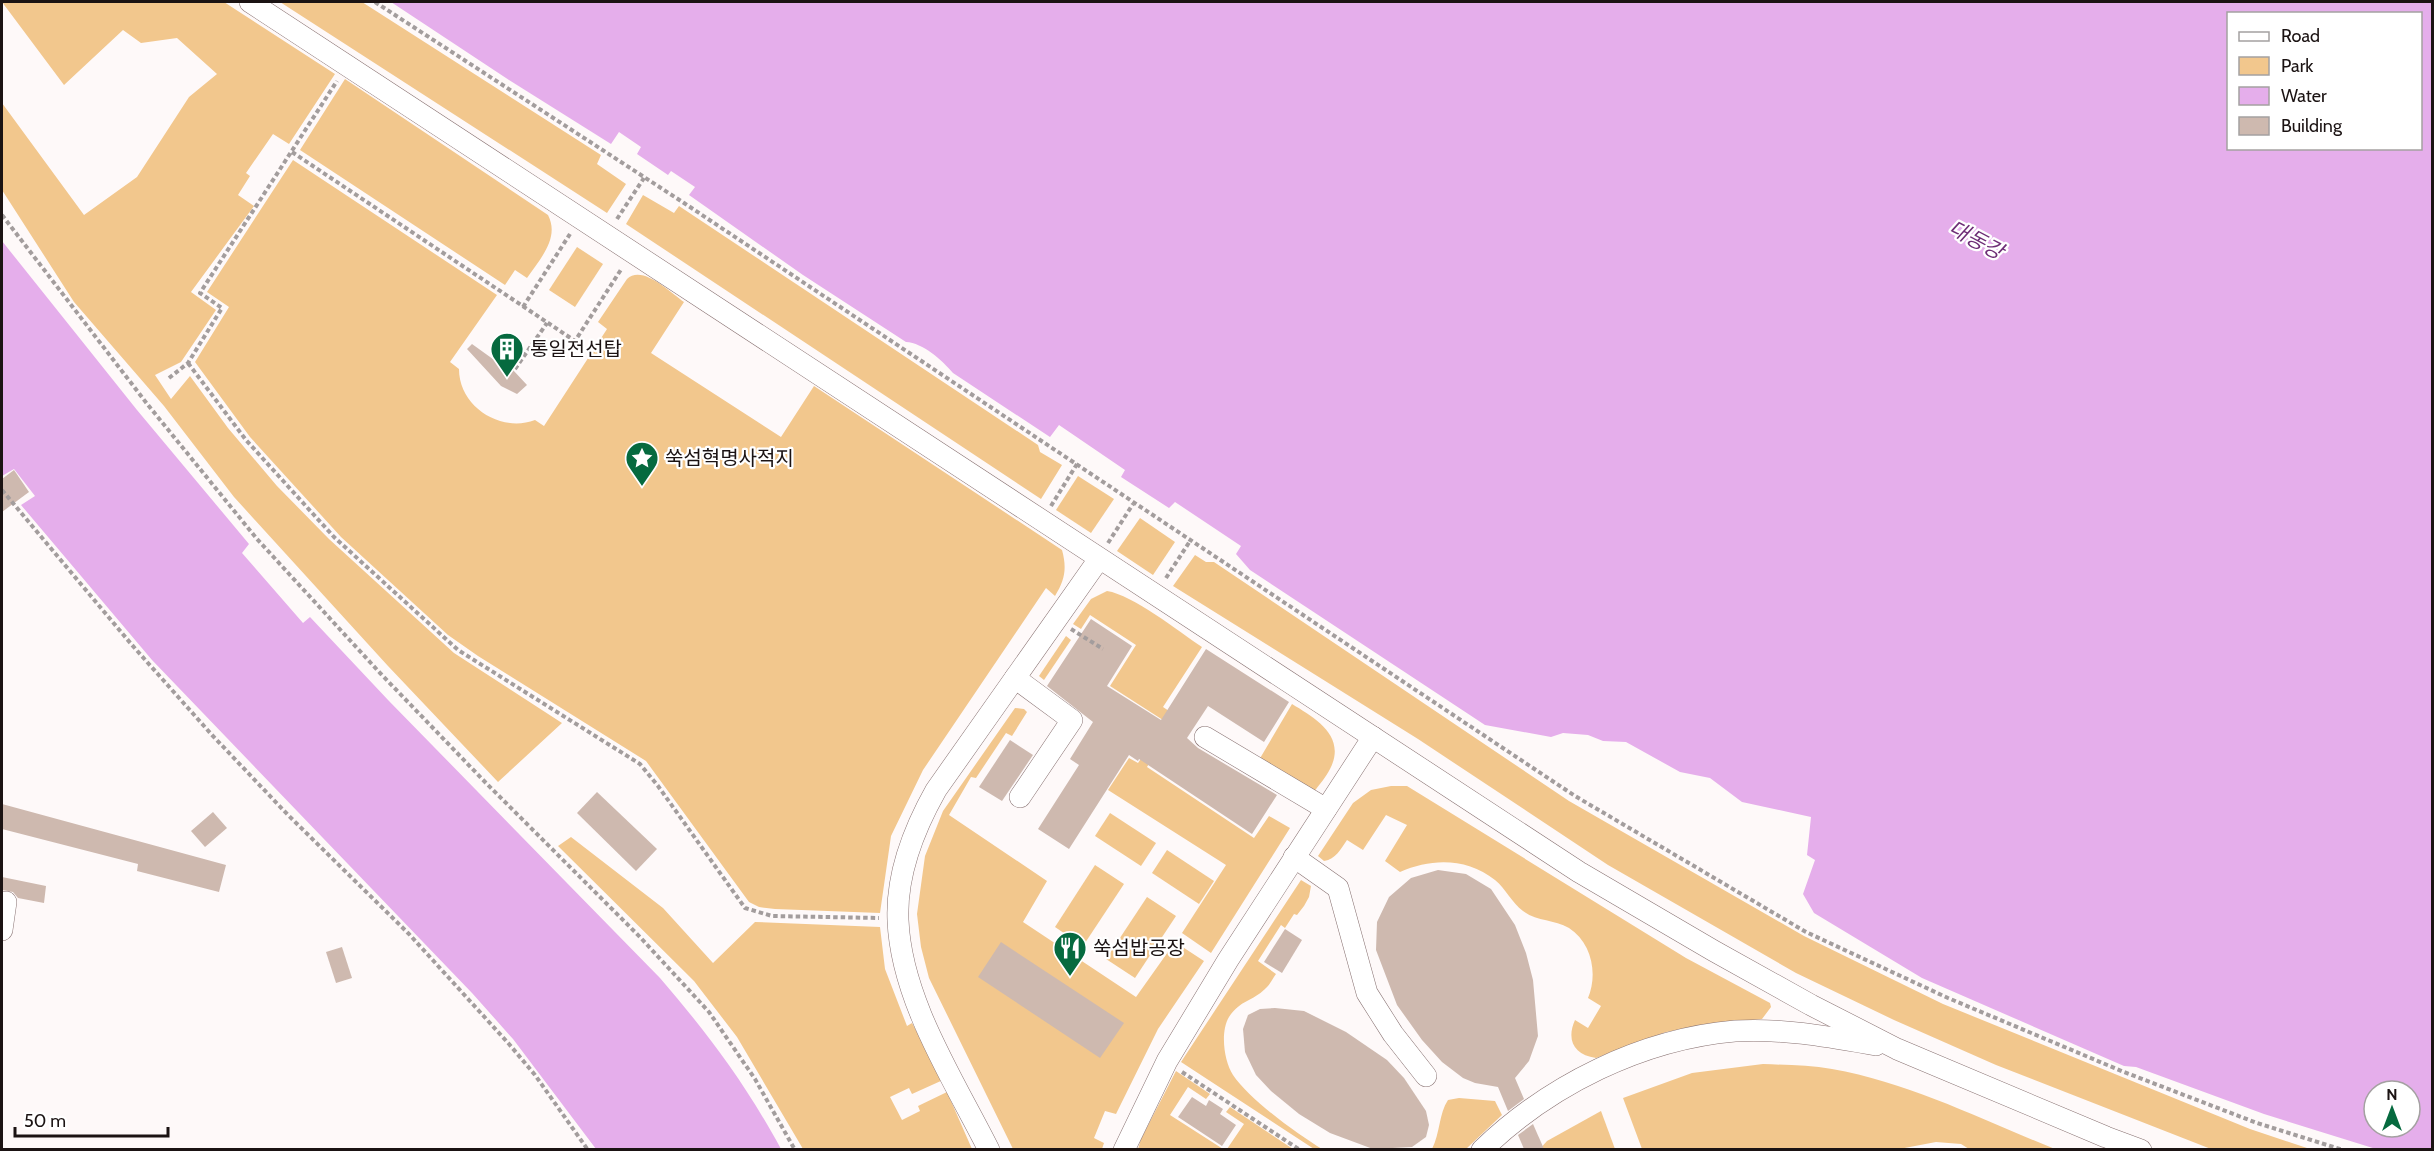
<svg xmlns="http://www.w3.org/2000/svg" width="2434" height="1151" font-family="Cabin,'Noto Sans KR',sans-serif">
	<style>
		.green { fill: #f2c78d }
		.water { fill: #e5aeeb; fill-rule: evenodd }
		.building { fill: #ceb9af }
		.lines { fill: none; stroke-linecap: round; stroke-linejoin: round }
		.minor-casing { stroke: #887272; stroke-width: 22 }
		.path { stroke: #a39d9d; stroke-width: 4; stroke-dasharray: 4.5 3; stroke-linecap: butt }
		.minor { stroke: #fff; stroke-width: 21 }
		.labels { text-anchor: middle; stroke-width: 4.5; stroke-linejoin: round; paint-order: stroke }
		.poi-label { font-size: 20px; fill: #1b1313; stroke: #fff; text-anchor: start }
		.water-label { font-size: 21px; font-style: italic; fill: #6e2e76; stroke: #fff }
	</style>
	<rect width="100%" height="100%" fill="#fef9f9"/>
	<g class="green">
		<polygon points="2,2 224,2 335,74 289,144 273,134 246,173 250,176 238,195 254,206 191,292 216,310 181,362 155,375 171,399 190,376 228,428 277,486 329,539 454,653 562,723 498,782 388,666 234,497 164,406 74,302 2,190 2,103 84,215 137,177 189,97 217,74 177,38 141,43 123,30 64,85"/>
		<polygon points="280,2 362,2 601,155 597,164 626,184 607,213"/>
		<path d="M345,79L548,215C560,238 540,259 527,278L515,270L505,285L300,150Z"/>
		<path d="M293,160L497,295L450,362L459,369C459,407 501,433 535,420L544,426L607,329L598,322L627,279C642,264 670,292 684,302L651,353L781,437L814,386L1062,550C1067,568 1065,580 1055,596L1046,588L923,770L891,836L880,913L775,909L759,907L749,902L646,761L478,656L448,635L341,537L250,437L195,362L229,307L207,292Z"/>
		<polygon points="643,195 674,213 679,206 1038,445 1040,452 1062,465 1041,499 626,224"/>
		<polygon points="577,247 603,264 575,307 549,290"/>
		<polygon points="1078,476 1114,499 1091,533 1056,510"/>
		<polygon points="1140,518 1175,542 1153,575 1117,551"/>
		<polygon points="1195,555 1206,562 1214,562 1569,801 1804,936 1943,1004 2250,1129 2310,1149 2211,1149 1996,1065 1894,1020 1796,973 1608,865 1418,739 1173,586"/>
		<path d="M1107,591C1133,595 1178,631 1202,647L1163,707L1178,717L1147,767L1254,838L1269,816L1290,828L1211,953L1182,933L1226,865L1108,790L1129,758L1138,763L1166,722L1110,686L1136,645L1090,615L1081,629L1073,624L1091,599Z"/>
		<polygon points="1066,636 1071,640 1044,680 1039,676"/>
		<path d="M1292,704C1315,718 1347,736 1330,769C1326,777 1319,785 1314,792L1259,760Z"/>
		<polygon points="1015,708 1024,709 1027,712 1012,736 1006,733 976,778 971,777 949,815 1047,881 1023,922 1136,997 1175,942 1204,961 1158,1029 1116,1114 1105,1111 1094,1138 1104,1143 1102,1149 1013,1149 929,978 921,947 917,914 925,856 943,811"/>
		<path d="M1391,786H1407L1686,958L1770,1003L1771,1007L1762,1019L1712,1024L1666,1032L1596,1058C1574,1055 1566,1040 1575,1020L1588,1028L1601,1006L1588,998C1598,974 1592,943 1569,928C1554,919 1537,922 1523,911C1512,903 1506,889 1495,880C1467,858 1432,858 1400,872L1385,861L1407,825L1386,815L1363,850L1347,840C1340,850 1336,859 1324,861L1318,856L1353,803L1371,790Z"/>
		<polygon points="1110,813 1156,843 1141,866 1095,836"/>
		<polygon points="571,837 663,908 713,963 755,922 880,927 885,969 907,1026 912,1023 943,1080 912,1094 909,1088 890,1097 902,1120 920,1111 918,1106 947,1092 972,1149 803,1149 737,1037 694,981 558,846"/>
		<polygon points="1167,850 1214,881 1199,904 1152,873"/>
		<polygon points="1095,865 1124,884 1083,946 1055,927"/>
		<path d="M1301,880L1311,886L1309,897L1304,906L1297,915L1294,914L1285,928L1281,925L1258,961L1276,974C1273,978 1270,985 1265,989C1253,1001 1240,1000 1229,1017C1220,1032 1224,1061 1233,1075C1249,1099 1297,1134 1322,1149H1314L1181,1062Z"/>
		<polygon points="1147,897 1176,916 1135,978 1106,959"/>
		<path d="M1763,1064C1786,1065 1810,1065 1832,1069C1911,1083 1982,1120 2055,1149H1969L1961,1144L1936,1142L1894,1150L1642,1149L1623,1098L1692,1073Z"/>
		<polygon points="1176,1071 1210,1094 1206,1099 1188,1087 1170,1115 1223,1149 1138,1149 1141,1139"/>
		<path d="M1459,1098L1495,1101L1502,1115L1466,1149H1432C1440,1134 1439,1113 1448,1100Z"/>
		<polygon points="1230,1107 1293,1149 1227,1149 1244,1124 1226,1112"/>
		<polygon points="1601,1111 1615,1149 1539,1150 1547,1141"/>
	</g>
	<g class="water">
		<path d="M391,2H2432V1149H2376L2264,1114L2136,1067L2124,1066L1922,978L1814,913L1803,894L1815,860L1807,855L1811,817L1742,802L1710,778L1680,772L1626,742L1603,741L1588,735L1563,733L1551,737L1485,725L1250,570L1236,554L1241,546L1175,502L1169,508L1121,477L1125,470L1059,425L1050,437L953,373C942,360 923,343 906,342L803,275L689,195L695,187L671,171L668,175L637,154L641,147L619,132L611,144L509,80ZM2228,14H2420V148H2228ZM2374,1091H2410V1127H2374Z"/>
		<path d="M2,241L137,410L249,544L242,553L303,623L310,617L389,701L660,978C709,1035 745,1083 781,1149H596L513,1039L472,993L152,660L21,505L35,496L14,469L2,476Z"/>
	</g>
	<g class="building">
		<polygon points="472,344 497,362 513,370 527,385 517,394 501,386 467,349"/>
		<polygon points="14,470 29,492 2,512 2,479"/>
		<polygon points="1091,619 1132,646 1107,686 1161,720 1206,649 1289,702 1264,742 1208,706 1187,738 1198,748 1277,795 1252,834 1139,759 1138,761 1129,755 1069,849 1038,829 1079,765 1070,759 1093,722 1047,686"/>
		<polygon points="1010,740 1033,755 1002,801 979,787"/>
		<polygon points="597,792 657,849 636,871 577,813"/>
		<polygon points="2,804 226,865 219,892 137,871 138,864 2,829"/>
		<polygon points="213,812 227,828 205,847 191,831"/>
		<polygon points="1438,870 1466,874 1491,889 1515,925 1526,953 1533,980 1538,1036 1529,1061 1515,1078 1524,1099 1508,1111 1498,1087 1475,1083 1463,1078 1442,1062 1422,1040 1397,1005 1376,950 1377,922 1389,897 1411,878"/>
		<polygon points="2,877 46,886 44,903 18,898 13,892 2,890"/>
		<polygon points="1285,929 1302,940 1282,973 1264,962"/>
		<polygon points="1001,942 1124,1023 1100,1058 978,977"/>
		<polygon points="342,947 352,978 336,983 326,952"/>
		<polygon points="1275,1008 1304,1011 1346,1032 1387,1060 1404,1078 1426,1111 1429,1125 1426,1137 1412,1147 1373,1149 1330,1133 1299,1114 1271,1091 1256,1075 1245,1052 1243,1029 1248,1015 1260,1009"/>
		<polygon points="1192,1097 1206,1106 1209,1100 1223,1109 1220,1114 1236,1125 1222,1146 1178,1117"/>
		<polygon points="1533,1124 1544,1149 1524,1149 1518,1135"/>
	</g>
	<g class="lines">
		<defs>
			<g id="minor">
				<polyline points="250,2 1579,872 1714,951 1811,1005 1897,1049 2106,1137 2141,1150"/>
				<polyline points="1015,678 1072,720 1020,797"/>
				<polyline points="1205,737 1326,809"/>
				<polyline points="1294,857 1338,888 1367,993 1393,1034 1426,1076"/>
				<polyline points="2,930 6,902"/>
				<path d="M989,1150C954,1080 901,1000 898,920C896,874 914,829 936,790L1099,559"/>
				<polyline points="1124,1150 1167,1061 1228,960 1373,737"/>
				<path d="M1482,1150C1549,1085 1642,1039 1735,1031C1782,1028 1830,1037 1876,1045"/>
			</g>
		</defs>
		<use href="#minor" class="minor-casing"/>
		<g class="path">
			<polyline points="375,2 684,203 1575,796 1806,932 1948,998 2124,1072 2257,1123 2343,1150"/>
			<polyline points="292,152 575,341 622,268"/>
			<polyline points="2,215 148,405 257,539 380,673 486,783 640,937 709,1012 755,1079 795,1150"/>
			<polyline points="617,219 644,178"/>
			<polyline points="523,307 570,234"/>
			<polyline points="188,363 246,440 334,537 458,650 640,764 658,786 745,908 772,916 879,918"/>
			<polyline points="515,369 547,323"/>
			<polyline points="169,378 188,363 222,308 200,293 337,81"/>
			<polyline points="2,490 132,645 212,735 288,815 409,934 509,1044 535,1075 588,1150"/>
			<polyline points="1051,506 1077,464"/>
			<polyline points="1108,543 1133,504"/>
			<polyline points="1166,578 1190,541"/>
			<polyline points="1071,629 1103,649"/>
			<polyline points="1182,1072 1300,1150"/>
		</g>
		<use href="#minor" class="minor"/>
	</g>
	<defs>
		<symbol id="building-pin" viewBox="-11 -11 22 30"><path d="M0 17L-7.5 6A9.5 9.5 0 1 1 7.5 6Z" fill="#066a3f" stroke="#fff"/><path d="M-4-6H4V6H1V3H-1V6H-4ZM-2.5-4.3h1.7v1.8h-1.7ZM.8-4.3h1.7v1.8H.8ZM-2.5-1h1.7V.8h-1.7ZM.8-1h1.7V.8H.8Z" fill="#fff"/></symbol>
		<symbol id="sight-pin" viewBox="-11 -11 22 30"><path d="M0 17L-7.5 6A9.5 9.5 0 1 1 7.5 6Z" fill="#066a3f" stroke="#fff"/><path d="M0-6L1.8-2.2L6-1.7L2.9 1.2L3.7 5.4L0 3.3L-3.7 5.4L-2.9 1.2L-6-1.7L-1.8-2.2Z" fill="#fff"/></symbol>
		<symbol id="restaurant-pin" viewBox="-11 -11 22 30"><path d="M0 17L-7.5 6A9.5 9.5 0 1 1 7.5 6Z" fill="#066a3f" stroke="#fff"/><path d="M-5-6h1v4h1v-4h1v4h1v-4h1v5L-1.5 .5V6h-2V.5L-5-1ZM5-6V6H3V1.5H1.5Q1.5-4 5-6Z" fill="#fff"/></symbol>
	</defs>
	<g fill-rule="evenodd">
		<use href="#building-pin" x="488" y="330" width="38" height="52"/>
		<use href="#sight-pin" x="623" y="439" width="38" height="52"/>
		<use href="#restaurant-pin" x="1051" y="929" width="38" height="52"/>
	</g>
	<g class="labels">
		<g class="poi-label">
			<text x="530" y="356">통일전선탑</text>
			<text x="665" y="465">쑥섬혁명사적지</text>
			<text x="1093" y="955">쑥섬밥공장</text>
		</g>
		<g class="water-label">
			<text transform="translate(1976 240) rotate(28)" y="7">대동강</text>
		</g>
	</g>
	<rect width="2434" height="1151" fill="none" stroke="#1b1313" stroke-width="6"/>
	<rect x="2227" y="12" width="195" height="138" fill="#ffffff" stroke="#a4a1a1" stroke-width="1.5"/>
	<rect x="2239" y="32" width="30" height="9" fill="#ffffff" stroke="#a4a1a1" stroke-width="1.5"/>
	<text x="2281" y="42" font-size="18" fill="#1b1313">Road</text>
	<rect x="2239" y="57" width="30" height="18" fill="#f2c78d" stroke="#a4a1a1" stroke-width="1.5"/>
	<text x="2281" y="72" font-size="18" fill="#1b1313">Park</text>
	<rect x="2239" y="87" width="30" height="18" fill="#e5aeeb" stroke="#a4a1a1" stroke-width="1.5"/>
	<text x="2281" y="102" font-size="18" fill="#1b1313">Water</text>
	<rect x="2239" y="117" width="30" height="18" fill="#ceb9af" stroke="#a4a1a1" stroke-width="1.5"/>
	<text x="2281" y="132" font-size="18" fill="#1b1313">Building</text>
	<g transform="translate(2392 1109)"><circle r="28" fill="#ffffff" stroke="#a4a1a1" stroke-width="1.5"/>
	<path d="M0-4.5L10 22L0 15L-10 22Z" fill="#066a3f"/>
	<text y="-9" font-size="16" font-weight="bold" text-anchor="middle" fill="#1b1313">N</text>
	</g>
	<path d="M15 1127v9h153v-9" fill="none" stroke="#1b1313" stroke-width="3"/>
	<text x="24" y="1127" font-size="18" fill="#1b1313" stroke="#ffffff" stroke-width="4.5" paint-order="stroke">50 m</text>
</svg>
